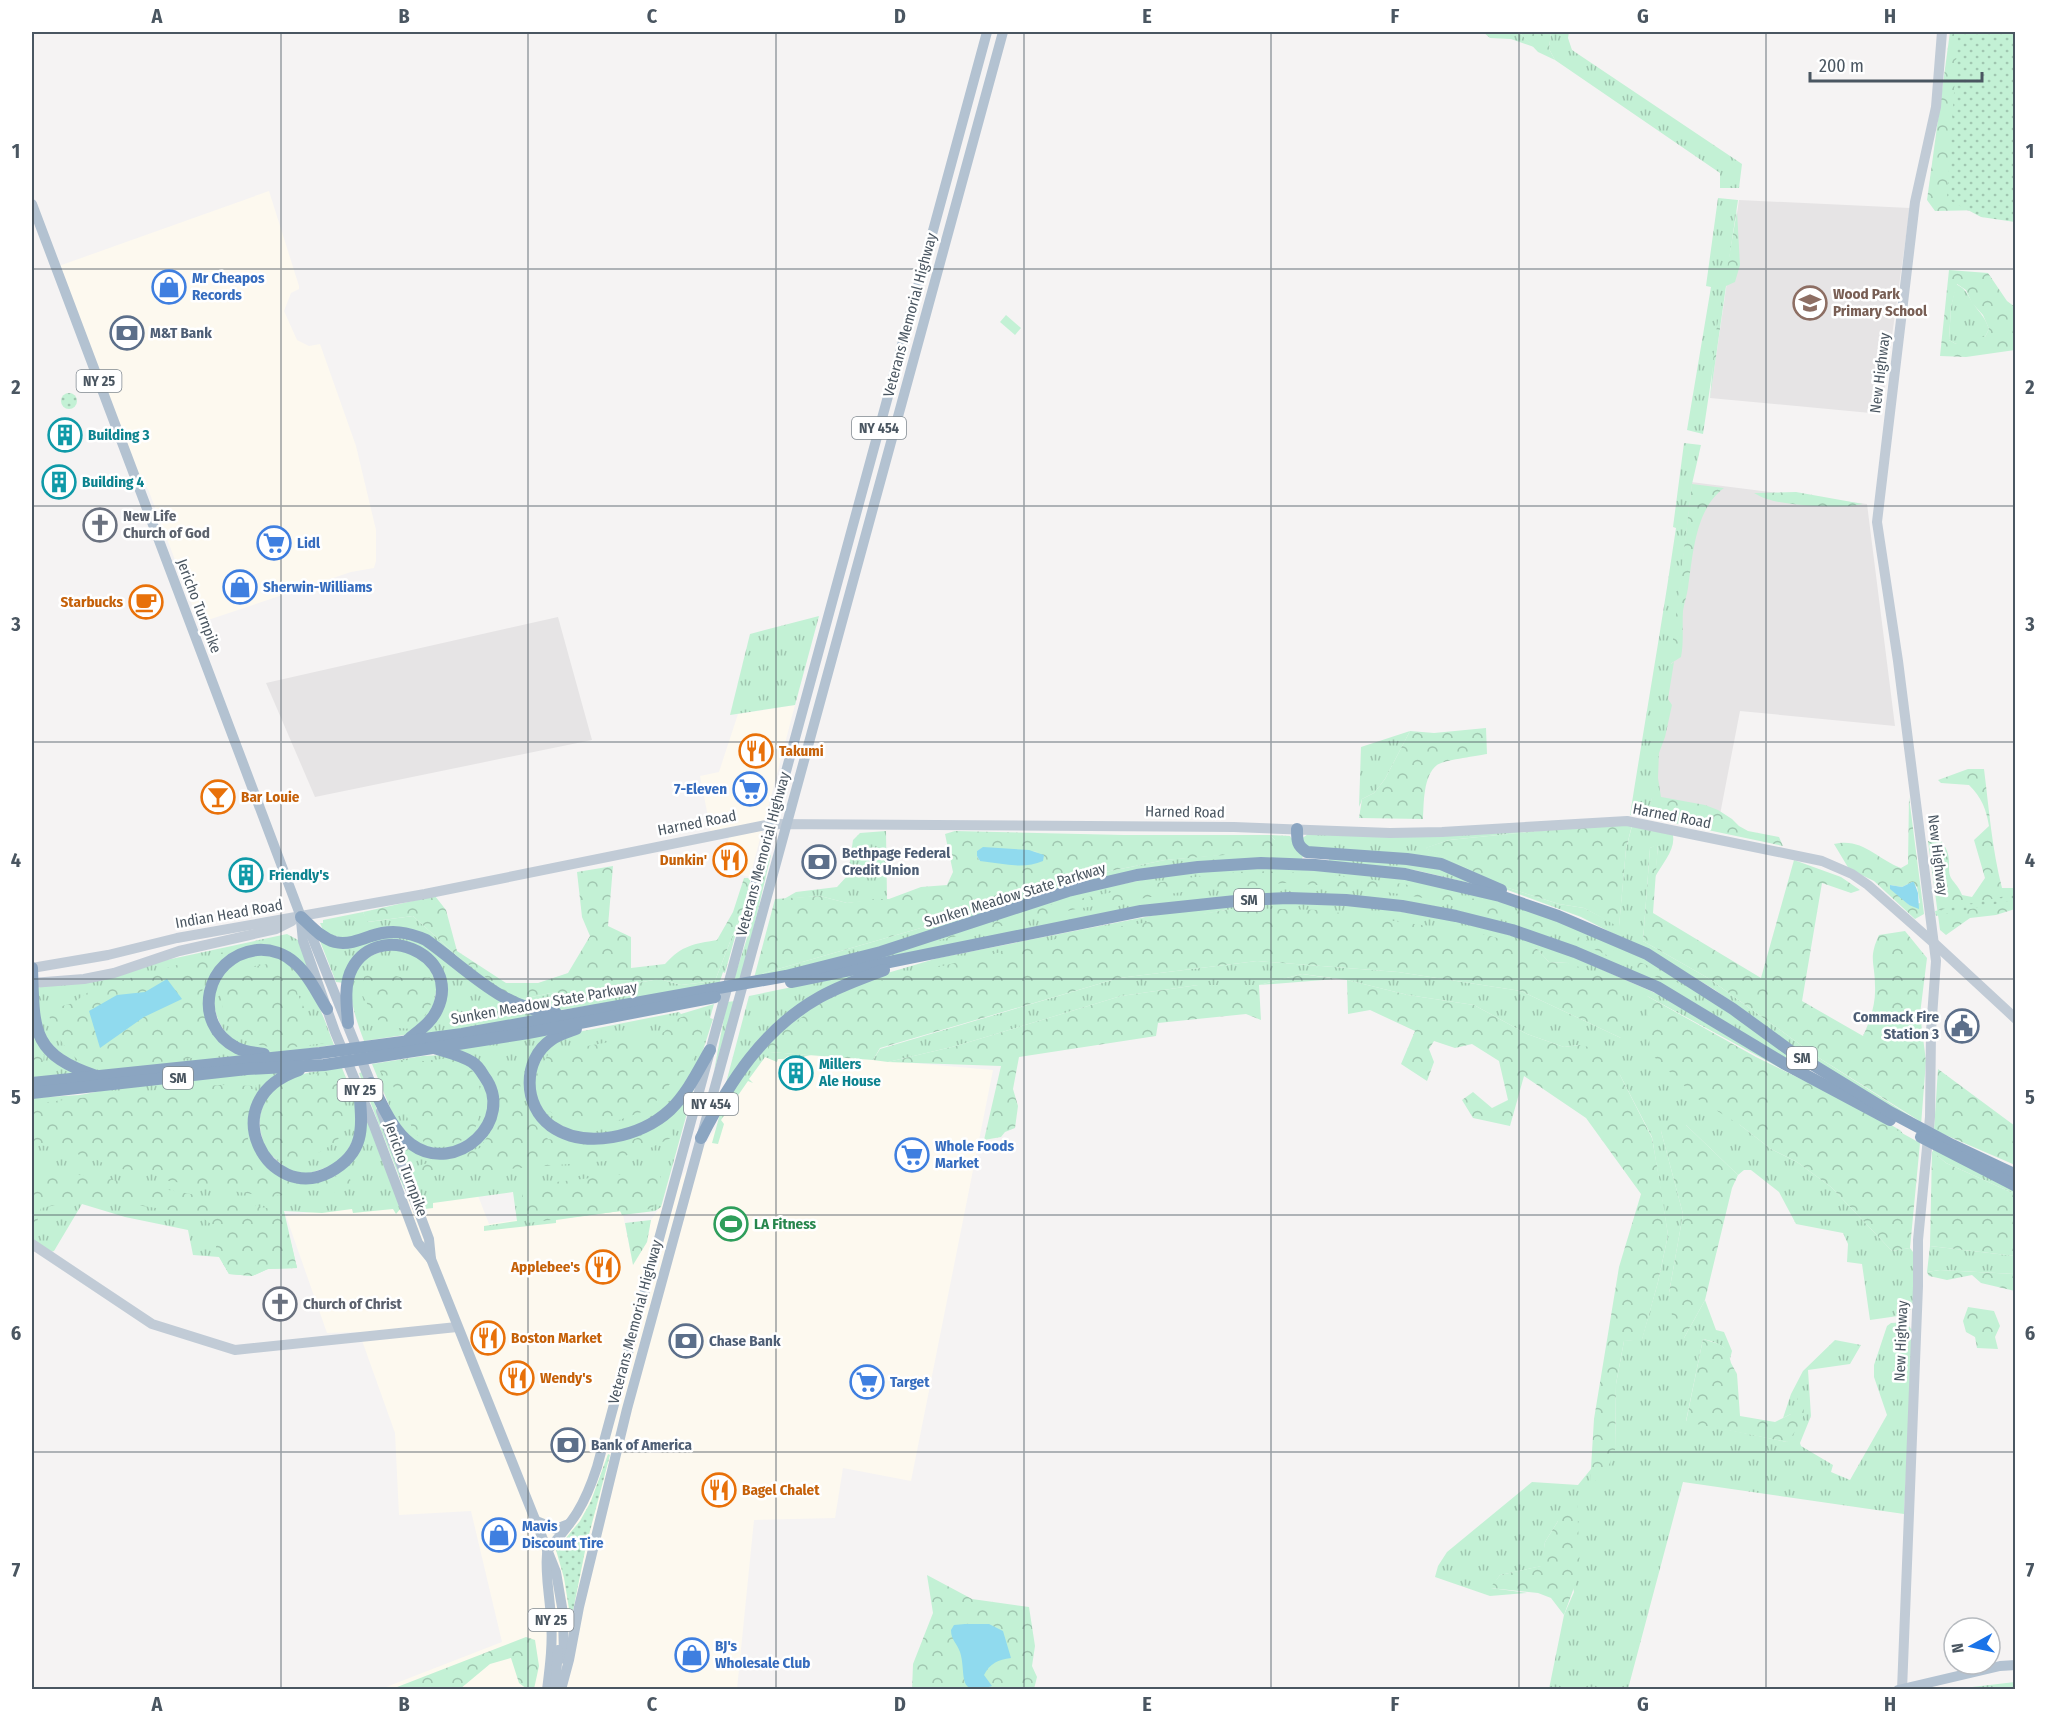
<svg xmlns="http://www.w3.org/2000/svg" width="2047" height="1721" font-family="'Fira Sans Condensed',sans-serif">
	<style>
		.commercial { fill: #fdf9ef }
		.education { fill: #e6e4e5 }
		.grass { fill: url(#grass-tufts); fill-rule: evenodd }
		.forest { fill: url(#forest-crowns); fill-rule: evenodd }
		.park { fill: url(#park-dots) }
		.garden { fill: #c3f1d5 }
		.water { fill: #90daee }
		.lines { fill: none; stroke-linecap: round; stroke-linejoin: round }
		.secondary { stroke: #c1cbd6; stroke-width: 10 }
		.primary { stroke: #b3c2d1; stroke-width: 10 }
		.highway { stroke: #8ba5c1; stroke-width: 12 }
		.grid { fill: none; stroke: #4a5661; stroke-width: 1.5; stroke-opacity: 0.55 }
		.labels { text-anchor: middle; stroke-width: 5; stroke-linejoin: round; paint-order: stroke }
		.shield { fill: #fff; stroke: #808990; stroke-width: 1.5 }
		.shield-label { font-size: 14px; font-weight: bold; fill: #4a5661 }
		.shop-label { font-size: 15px; font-weight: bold; fill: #366cbe; stroke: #fff; text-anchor: start }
		.education-label { font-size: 15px; font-weight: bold; fill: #785e54; stroke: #fff; text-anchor: start }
		.street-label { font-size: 15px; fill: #4a5661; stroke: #fff }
		.service-label { font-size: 15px; font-weight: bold; fill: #4e5e75; stroke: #fff; text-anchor: start }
		.culture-label { font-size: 15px; font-weight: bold; fill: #0d838f; stroke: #fff; text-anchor: start }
		.worship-label { font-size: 15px; font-weight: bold; fill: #5b616d; stroke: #fff; text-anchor: start }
		.food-label { font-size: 15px; font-weight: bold; fill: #c56008; stroke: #fff; text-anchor: start }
		.leisure-label { font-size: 15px; font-weight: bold; fill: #27864d; stroke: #fff; text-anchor: start }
		.neatline { fill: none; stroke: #4a5661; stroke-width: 2 }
		.grid-label { font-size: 20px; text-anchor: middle; font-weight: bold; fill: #4a5661 }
	</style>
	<defs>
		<pattern id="grass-tufts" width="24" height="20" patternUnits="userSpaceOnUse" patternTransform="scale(1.5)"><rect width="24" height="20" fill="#c3f1d5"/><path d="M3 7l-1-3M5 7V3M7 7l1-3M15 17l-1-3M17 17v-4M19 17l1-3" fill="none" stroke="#a0c6b0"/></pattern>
		<pattern id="forest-crowns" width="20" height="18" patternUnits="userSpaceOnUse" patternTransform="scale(1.5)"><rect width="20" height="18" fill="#c3f1d5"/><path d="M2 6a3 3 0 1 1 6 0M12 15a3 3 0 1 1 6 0" fill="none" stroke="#a0c6b0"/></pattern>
		<pattern id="park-dots" width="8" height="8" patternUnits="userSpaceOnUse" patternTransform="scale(1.5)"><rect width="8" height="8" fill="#c3f1d5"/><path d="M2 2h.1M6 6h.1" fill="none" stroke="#a0c6b0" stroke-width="1.8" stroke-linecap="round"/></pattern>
	</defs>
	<rect width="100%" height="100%" fill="#f5f3f3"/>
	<g class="commercial">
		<polygon points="269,191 299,286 299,289 291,293 284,311 297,340 309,346 320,344 356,446 376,530 376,561 374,568 351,572 199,623 148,489 131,467 56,267"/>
		<polygon points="795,705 750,877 730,872 722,859 730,834 712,837 700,776 719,772 738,714"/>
		<polygon points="764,1050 993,1070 911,1481 843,1468 835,1518 754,1520 737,1689 381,1689 502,1642 471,1511 399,1515 395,1433 359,1332 327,1333 286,1216 475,1188 489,1224 621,1205 633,1264 647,1242 651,1220 711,1136"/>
	</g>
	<g class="education">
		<polygon points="1739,200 1910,208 1881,414 1710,398"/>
		<polygon points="1691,482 1867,504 1895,726 1740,711 1717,830 1644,815"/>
		<polygon points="558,617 592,740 315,797 266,683"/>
	</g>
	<g class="grass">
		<polygon points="1483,32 1519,32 1534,47 1511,39 1490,38"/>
		<polygon points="1551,32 1569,32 1568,38 1572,50 1742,164 1739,188 1720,188 1720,173 1555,60 1549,49"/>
		<polygon points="1718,198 1738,200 1703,434 1687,430 1711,287 1706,286"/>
		<path d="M1956,284C1966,289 1967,294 1973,303C1980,314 1984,315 1989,329L1985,337L1956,344L1949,340L1951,307Z"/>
		<path d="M1684,443L1701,445L1692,484L1671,664L1674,662L1668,699L1672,705L1665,737L1659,753L1658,778L1661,797L1652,798L1646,817L1630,815C1645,720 1662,624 1676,528L1673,527Z"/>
		<polygon points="819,616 795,705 730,715 750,634"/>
		<polygon points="1410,731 1385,779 1374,793 1362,799 1359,807 1361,747"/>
		<path d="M1621,824L1672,832C1678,847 1662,864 1655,877L1658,845L1650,848L1643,941L1708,978L1816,1056L1918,1121L1921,1125L1828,1071L1715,990L1672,964L1581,917L1502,888L1450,864L1428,858L1309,850L1301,842V839L1308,834L1397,835L1497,832ZM1632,826L1626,849L1619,926L1584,908L1559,904L1505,887L1426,848L1449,840L1569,828Z"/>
		<polygon points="886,831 887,899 847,903 820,896 784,899 796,892 837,887 848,875 853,840 860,833"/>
		<polygon points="1270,835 1290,836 1303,856 1302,859 1151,869 849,957 754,978 764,973 966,915 1046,884 1165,860 1284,849"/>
		<polygon points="769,854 771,855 741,981 733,982 748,935"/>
		<polygon points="1329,859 1426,864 1486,887 1415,870 1329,861"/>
		<polygon points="1270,868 1386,875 1505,901 1604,939 1661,967 1811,1067 1809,1071 1652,983 1427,907 1237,897 831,971 1063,896 1157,877 1212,870"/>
		<path d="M1299,903L1372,907L1470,923L1555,949L1662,996L1900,1130L1904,1135L1647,996L1740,1125L1771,1149L1797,1162L1831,1187L1892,1251L1910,1248L1913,1252V1307L1905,1315L1870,1320L1862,1264L1847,1262L1848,1244L1843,1233L1796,1224L1779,1192L1751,1170H1744L1738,1175L1686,1125L1661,1131L1683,1214L1669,1293L1684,1338L1705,1300L1716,1330L1724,1332L1732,1351L1730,1359C1726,1345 1716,1342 1703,1339L1686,1421L1787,1442L1791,1414L1783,1418L1791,1394L1803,1371L1835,1340L1861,1345L1850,1364L1808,1370L1811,1416L1800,1443L1801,1446L1833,1465L1831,1472L1850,1480L1887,1415L1874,1377V1365L1887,1326L1891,1323C1903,1322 1909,1321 1913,1334L1904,1514L1683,1482L1628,1689H1549L1564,1615L1574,1592L1558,1521L1545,1542L1542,1566L1500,1575L1491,1588L1527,1593L1490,1596L1435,1577L1438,1566L1447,1552L1532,1482L1578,1485L1591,1469V1483L1615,1450L1616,1384L1624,1341L1642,1339L1658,1282L1668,1235L1652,1137L1620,1075L1579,1045L1564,1047L1527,1034L1474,1005L1408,995L1347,980L1302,974L1259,985H1198L1121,996L956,1046L888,1062L873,1060L880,1049L1119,978L1257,961L1398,972L1521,991L1621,1038L1568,963L1549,962L1536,948L1239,908L1203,914L770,1052L811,1055L802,1057L788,1056L784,1059H778L777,1062L765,1057L749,1079L753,1083L748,1081L721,1120L724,1124L718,1144L712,1143L721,1110L739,1074L800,1012L874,977L938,958L1191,908Z"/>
		<polygon points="743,908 725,973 723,972 718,987 560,1010 518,1002 413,931 346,939 325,933 325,930 323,930 320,923 323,923 323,920 363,912 368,922 413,916 457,956 522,999 556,992 586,997 626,985 659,979 681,985 715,981"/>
		<polygon points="287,934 298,940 312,978 261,947 212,977 215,1032 259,1057 97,1071 62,1059 41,1031 36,988"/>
		<polygon points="318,936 330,944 378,936 411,936 500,997 547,1015 413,1038 444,992 427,955 380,944 344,983 336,982"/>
		<path d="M386,950H405L422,958L431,971L437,986L432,1015L411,1034L364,1041C356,1019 339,978 364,960C370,955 379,953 386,950Z"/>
		<path d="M258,954C264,954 271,954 277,955C307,964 324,1019 334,1045C305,1048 269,1059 242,1046C216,1034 203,991 225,970C234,961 245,957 258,954Z"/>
		<polygon points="879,969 820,993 726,1083 749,996"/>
		<polygon points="735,1001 714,1071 727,1002"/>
		<polygon points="714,1004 710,1018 713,1019 698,1066 669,1108 647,1124 600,1135 576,1133 545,1117 532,1088 540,1055 554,1041 573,1033 679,1012 681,1014"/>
		<polygon points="32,1021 74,1072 74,1077 32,1080"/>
		<polygon points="556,1034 526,1079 555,1133 628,1137 695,1084 661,1207 655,1211 622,1215 620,1211 556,1220 556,1223 484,1231 484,1226 517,1221 513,1192 433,1203 433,1208 425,1209 423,1206 420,1207 393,1128 436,1157 488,1132 491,1081 451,1050 466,1046"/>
		<polygon points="443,1055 473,1065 485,1081 490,1106 480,1129 465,1145 448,1151 416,1144 394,1117 372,1064 423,1056"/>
		<path d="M342,1068L355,1100L358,1130L342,1161C296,1180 297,1180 261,1145L273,1086C297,1073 315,1071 342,1068Z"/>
		<polygon points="296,1069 280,1074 250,1126 285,1177 335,1173 368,1119 401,1208 396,1214 393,1209 353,1213 352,1209 322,1213 284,1211 297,1268 268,1269 252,1276 229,1274 219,1257 193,1255 188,1230 125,1217 82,1204 54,1251 51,1252 32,1239 32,1098 80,1095 111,1089"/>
		<polygon points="363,1072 406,1189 404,1189 359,1073"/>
		<polygon points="1933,1148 2015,1189 2015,1194 1946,1163 1933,1152"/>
		<polygon points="1930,1246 2015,1256 2015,1274 1940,1270 1927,1272"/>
		<polygon points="2015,1682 2015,1689 1953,1689 1955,1689"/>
	</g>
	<g class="forest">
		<polygon points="1519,32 1551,32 1549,49 1555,60 1538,52"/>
		<polygon points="1950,32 2015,32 1986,210 1935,211 1927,200"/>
		<polygon points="1737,211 1740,265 1735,282 1726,286 1710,399 1715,338"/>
		<path d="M1949,270L1988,273L2007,301L2015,307V350L1966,357L1940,356ZM1957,284L1966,290L1972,303L1983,315L1989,329L1985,337L1966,335L1956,344L1949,340L1951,307Z"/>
		<path d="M1692,484L1724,488C1695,509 1693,555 1688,588C1687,595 1684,603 1683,611C1682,626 1684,642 1681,657L1670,664Z"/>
		<path d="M1796,492L1863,504C1844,509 1787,506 1767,499C1763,498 1758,495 1754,493Z"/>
		<path d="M1486,728L1487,754C1477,756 1444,760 1437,765C1423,776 1424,803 1423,819L1359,818L1362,799L1374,793L1385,779L1410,731L1434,733Z"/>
		<path d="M1968,769H1984C1989,809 1992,849 2002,888H2015V909L1996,915L1970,918L1946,935L1940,930L1928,841H1941C1954,856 1946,868 1951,878C1955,884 1959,887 1962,895L1972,897L1985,878L1974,840L1989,826C1986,809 1982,798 1969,785L1941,783L1938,780Z"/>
		<polygon points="1656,796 1705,805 1718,810 1732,819 1739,826 1748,831 1779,837 1783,846 1646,817 1652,798"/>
		<path d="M1909,797L1924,914L1915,919L1874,881L1849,869L1834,844C1862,837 1877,859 1901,868L1908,864ZM1912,882L1917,887L1920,903L1909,905L1890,885L1902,887Z"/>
		<polygon points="1632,825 1626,849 1619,927 1584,908 1559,904 1505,887 1425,848 1449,840 1569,828"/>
		<path d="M955,831L1124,835H1270L1275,840H1284L1285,850L1165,860L1046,884L966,915L764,973L754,978L775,899L820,896L847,903L875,899H889L921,887L947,885L953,872L945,834ZM983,848L1038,852L980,861L977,856V851Z"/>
		<path d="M1658,844L1653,913L1761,978L1794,860L1841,877L1860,890L1851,893L1822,883L1802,1001L1863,1036C1870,1021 1876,1004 1875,986C1875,962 1868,959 1879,935L1905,931L1927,958L1920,1014L1926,1061L1921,1125L1918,1120L1816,1056L1708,978L1643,941L1650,848Z"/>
		<path d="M613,866L608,926L631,937V968L665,964C682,945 694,944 717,940L733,912L744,878H751L743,908L715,981L681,985L659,979L626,985L586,997L570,998L556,992L522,999L504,991L457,956L413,916L367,922L363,912L435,896L446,910L457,951L506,983H538L568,973L590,936L582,917L577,872Z"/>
		<path d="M1249,871C1349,873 1449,886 1544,920L1548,923L1543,929L1436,900L1362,888L1285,883L1182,892L1076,909L931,942L1049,905L1177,879Z"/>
		<polygon points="1239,908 1320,910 1482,934 1536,948 1549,962 1568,963 1621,982 1621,1038 1521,991 1398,972 1257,961 1119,978 880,1048 873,1060 769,1052 767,1043 824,1001 871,983 1085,932"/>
		<polygon points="1566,933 1604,946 1655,969 1690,990 1694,1001 1663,980 1566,937"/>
		<path d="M231,950C223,957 213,965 208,974C192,1004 210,1027 227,1050L223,1054L104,1069C94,1067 84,1065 77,1059C64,1048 50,1027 48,1010L73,1003L94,988Z"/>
		<polygon points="276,962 293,979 298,995 313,1026 319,1031 325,1043 279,1049 251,1043 233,1034 225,1019 221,997 224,984 236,971"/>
		<path d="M374,970L407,979L429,977L435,982C433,1005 429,1012 413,1029L385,1027L372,1013L363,996L364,975Z"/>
		<polygon points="1302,974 1336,979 1259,985 1261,1020 1246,1014 1158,1023 1156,1036 1019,1057 1013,1089 1018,1106 1015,1128 1005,1132 1001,1137 984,1140 1001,1066 888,1062 956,1046 1121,996 1198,985 1259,985"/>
		<polygon points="1347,980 1408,995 1474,1005 1527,1034 1564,1047 1579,1045 1599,1049 1620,1075 1652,1138 1661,1189 1668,1235 1658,1282 1642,1340 1624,1341 1616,1384 1615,1450 1605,1475 1590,1484 1594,1419 1619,1267 1641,1194 1586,1118 1524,1076 1510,1126 1473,1118 1462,1100 1473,1092 1492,1108 1508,1100 1499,1061 1472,1044 1455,1048 1434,1041 1429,1049 1434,1062 1427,1081 1401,1064 1415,1031 1370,1010 1348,1014"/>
		<polygon points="1647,996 1756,1057 1829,1093 1920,1143 1910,1248 1892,1251 1831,1187 1797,1162 1771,1149 1740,1125 1698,1099 1650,1053"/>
		<polygon points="706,1008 699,1049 687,1069 669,1085 650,1109 608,1124 566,1124 548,1110 541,1096 536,1075 549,1053 664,1032 674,1020"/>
		<polygon points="32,1044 36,1045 44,1055 43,1064 32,1070"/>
		<path d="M450,1058C455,1060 462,1062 467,1066C483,1077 484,1109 476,1126C469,1140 444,1152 429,1145C409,1135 404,1103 393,1086C389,1080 383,1074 378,1069L400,1060L424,1061Z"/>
		<path d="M482,1064L500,1065L516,1069L520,1080L522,1110L548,1139L573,1144L600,1146L632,1140L664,1128L671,1129L673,1137L646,1150L606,1161L421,1176L414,1174V1167L480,1148C504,1113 504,1101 482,1064Z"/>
		<polygon points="1938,1069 2015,1126 2015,1165 1934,1130"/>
		<path d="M340,1070C339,1079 339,1088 340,1098C341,1108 345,1119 343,1129C341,1139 333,1144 325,1149C257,1189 237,1100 290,1080C305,1074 324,1073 340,1070Z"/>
		<path d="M220,1085L256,1086C247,1122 235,1162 282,1176C289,1178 297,1182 304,1182C318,1181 332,1177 346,1174L352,1182L333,1193L310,1190L270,1197L163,1180L155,1173L113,1168L93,1158L85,1159L72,1150L32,1144V1104L121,1093Z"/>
		<polygon points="1667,1123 1686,1125 1738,1175 1732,1188 1705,1300 1684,1338 1680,1339 1674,1331 1669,1293 1683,1214 1661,1131"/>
		<polygon points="1932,1151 1946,1163 2015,1194 2015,1256 1930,1246"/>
		<path d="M32,1170L98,1177L283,1211L297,1268L268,1269L252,1276L229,1274L216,1251V1228L199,1215C147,1206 93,1196 41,1208L37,1222L32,1227Z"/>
		<path d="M659,1170C663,1184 659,1197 652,1209L621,1211L527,1223L522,1211V1186Z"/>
		<polygon points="651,1220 647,1242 633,1265 625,1223"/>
		<polygon points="1940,1270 2015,1274 2015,1291 1981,1283 1972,1275 1947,1280 1929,1276 1927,1272"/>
		<polygon points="1968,1307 1994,1311 2000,1326 1995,1337 1998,1349 1977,1348 1975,1337 1966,1332 1963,1321"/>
		<path d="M1703,1339L1719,1344L1728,1351L1731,1363L1737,1374L1740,1416L1775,1422L1791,1414L1802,1388C1806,1416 1805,1420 1787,1442L1686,1422Z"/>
		<polygon points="1577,1501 1580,1571 1564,1615 1551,1598 1538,1593 1490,1588 1500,1575 1541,1566 1545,1542 1558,1521"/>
		<polygon points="927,1575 972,1599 1029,1607 1035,1646 1032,1666 1037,1677 1034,1689 912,1690 913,1664 933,1613"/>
		<polygon points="526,1637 535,1640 539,1666 534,1689 527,1689 519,1683 511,1658 490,1664 460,1689 392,1689"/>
	</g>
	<g class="park">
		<polygon points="1958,32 2015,32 2015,222 1981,217 1947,199"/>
		<circle cx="69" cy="401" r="8"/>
		<polygon points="2015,894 2015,900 1936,916 1935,911"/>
		<polygon points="608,1454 610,1455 586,1546 572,1616 570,1615 564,1578 556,1550 580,1521 591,1501"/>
	</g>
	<polygon class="garden" points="1006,315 1021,328 1015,335 1000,322"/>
	<g class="water">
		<path d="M983,847L1029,850L1044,855L1043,861C1023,870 1001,863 980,861L977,856V851Z"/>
		<polygon points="1912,882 1914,882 1918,893 1919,909 1909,905 1890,889 1890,885 1902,887"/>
		<polygon points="167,979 182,999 144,1017 100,1048 89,1011 117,995 145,992"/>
		<path d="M965,1624H989L1003,1631L1011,1658C998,1660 990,1663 984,1675L992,1686C955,1698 967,1674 960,1652C957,1643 951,1640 951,1630L954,1625Z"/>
	</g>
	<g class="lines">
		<g class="secondary">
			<polyline points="32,968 108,955 177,938 425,894 771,824 1234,827 1390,833 1442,832 1627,821 1822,861 1852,874 1868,885 1935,944 2016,1019"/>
			<polyline points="32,983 84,979 114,973 179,951 276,929 292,921"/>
			<polyline points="32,1244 152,1324 235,1350 457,1327"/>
			<polyline points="1902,1690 1918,1286 1918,1240 1930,1117 1931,1031 1936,961 1898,661 1877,522 1915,202 1936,107 1942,32"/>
		</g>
		<g class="primary">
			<polyline points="32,204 301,917 312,937 374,1091"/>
			<polyline points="301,921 303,941 335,1032 374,1126 418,1243 431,1259"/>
			<polyline points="381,1111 429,1239 431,1259 556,1572 563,1613 564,1659"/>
			<polyline points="536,1521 556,1529 569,1524"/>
			<path d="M547,1551C574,1520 584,1507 597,1467L987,32"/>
			<path d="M547,1554C545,1576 550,1597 551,1619C553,1643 550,1666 547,1690"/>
			<polyline points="562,1686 569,1660 579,1607 627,1409 1003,32"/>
			<polyline points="555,1690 558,1650"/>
			<polyline points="1898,1690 2000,1666 2016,1665"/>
		</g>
		<g class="highway">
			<path d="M1297,829C1297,841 1297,846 1307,852L1407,859L1441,864L1501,890"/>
			<path d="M301,917C311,926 321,938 335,942C347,945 360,940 371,936C391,929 408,932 426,940C466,968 504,1011 556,1013"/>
			<path d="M32,968C34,1030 31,1054 96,1076"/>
			<polyline points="791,982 1141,911 1245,900 1289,898 1346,900 1402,906 1456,916 1512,930 1575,952 1657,987 1785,1064 1890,1120"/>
			<path d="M348,1023C347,1007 344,989 350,973C373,917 464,953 437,1010C431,1023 418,1031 408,1040"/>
			<path d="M576,1029C568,1032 558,1035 551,1040C522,1060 523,1106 551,1126C585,1150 641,1137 670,1110C687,1094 698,1071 710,1050"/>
			<path d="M264,1054C255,1053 246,1052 237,1048C190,1024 205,956 257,950C271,949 285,954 295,963C309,975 317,994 327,1009"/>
			<path d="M299,1070C211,1100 268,1205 330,1172C367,1152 362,1125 359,1088"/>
			<polyline points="32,1083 320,1053 462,1034 786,976 881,952 1068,891 1137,875 1198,867 1261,863 1315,865 1405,874 1500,896 1558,916 1647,954 1733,1009 1792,1052 1890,1112 1952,1145 2016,1175"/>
			<path d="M371,1083C382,1104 392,1130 411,1144C456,1177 517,1120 484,1076C481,1071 477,1065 472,1062C461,1055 447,1052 434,1048"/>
			<polyline points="32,1093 247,1069 324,1065 528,1033 715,997"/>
			<polyline points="1921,1137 2016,1186"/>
			<path d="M701,1138C730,1081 763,1029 820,997C840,986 862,978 884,970"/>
		</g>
	</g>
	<path class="grid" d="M281,32V1690M528,32V1690M776,32V1690M1024,32V1690M1271,32V1690M1519,32V1690M1766,32V1690M32,269H2016M32,506H2016M32,742H2016M32,979H2016M32,1215H2016M32,1452H2016"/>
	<defs>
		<symbol id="shop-ring" viewBox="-11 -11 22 22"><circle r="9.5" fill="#fff" stroke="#3f7fe0" stroke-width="1.5"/><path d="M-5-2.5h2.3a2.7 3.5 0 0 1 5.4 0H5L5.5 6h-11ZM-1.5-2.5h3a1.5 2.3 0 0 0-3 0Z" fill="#3f7fe0"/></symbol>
		<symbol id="school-ring" viewBox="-11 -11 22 22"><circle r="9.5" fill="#fff" stroke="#8d6e63" stroke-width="1.5"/><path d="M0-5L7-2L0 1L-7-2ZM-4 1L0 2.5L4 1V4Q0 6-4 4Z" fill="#8d6e63"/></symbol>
		<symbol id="bank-ring" viewBox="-11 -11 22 22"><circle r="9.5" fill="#fff" stroke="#5c6f8a" stroke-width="1.5"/><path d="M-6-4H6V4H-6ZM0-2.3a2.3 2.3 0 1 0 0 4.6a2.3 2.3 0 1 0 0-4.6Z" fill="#5c6f8a"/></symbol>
		<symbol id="building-ring" viewBox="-11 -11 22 22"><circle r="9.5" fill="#fff" stroke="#0f9aa8" stroke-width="1.5"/><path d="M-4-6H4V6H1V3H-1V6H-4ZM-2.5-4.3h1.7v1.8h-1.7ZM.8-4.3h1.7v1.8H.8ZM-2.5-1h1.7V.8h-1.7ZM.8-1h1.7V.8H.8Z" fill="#0f9aa8"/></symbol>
		<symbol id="church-ring" viewBox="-11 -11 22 22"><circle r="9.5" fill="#fff" stroke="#6b7280" stroke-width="1.5"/><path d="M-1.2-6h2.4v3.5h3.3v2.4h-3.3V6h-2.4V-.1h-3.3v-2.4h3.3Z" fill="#6b7280"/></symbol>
		<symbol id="supermarket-ring" viewBox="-11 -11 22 22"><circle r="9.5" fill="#fff" stroke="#3f7fe0" stroke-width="1.5"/><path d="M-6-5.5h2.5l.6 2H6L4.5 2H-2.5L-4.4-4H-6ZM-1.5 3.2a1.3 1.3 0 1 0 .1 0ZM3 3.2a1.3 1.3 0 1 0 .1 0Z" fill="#3f7fe0"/></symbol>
		<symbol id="cafe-ring" viewBox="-11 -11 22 22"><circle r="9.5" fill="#fff" stroke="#e8710a" stroke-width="1.5"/><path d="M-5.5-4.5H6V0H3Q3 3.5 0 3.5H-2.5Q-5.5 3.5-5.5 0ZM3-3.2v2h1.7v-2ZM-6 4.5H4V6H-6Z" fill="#e8710a"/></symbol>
		<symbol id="restaurant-ring" viewBox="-11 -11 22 22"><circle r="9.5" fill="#fff" stroke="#e8710a" stroke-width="1.5"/><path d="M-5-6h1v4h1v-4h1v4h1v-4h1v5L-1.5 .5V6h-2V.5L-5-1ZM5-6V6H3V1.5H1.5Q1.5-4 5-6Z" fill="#e8710a"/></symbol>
		<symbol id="bar-ring" viewBox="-11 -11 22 22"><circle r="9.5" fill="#fff" stroke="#e8710a" stroke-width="1.5"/><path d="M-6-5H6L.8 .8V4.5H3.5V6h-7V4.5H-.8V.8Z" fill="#e8710a"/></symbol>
		<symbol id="civic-ring" viewBox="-11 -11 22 22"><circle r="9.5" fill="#fff" stroke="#5c6f8a" stroke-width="1.5"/><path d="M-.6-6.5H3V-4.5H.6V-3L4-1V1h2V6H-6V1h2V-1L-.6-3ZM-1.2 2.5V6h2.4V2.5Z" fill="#5c6f8a"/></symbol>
		<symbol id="stadium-ring" viewBox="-11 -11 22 22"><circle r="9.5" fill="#fff" stroke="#2e9e5b" stroke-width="1.5"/><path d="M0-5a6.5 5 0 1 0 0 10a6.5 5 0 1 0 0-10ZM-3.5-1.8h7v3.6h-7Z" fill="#2e9e5b"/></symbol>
	</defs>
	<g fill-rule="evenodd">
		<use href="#shop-ring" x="150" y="268" width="38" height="38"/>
		<use href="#school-ring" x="1791" y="284" width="38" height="38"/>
		<use href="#bank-ring" x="108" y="314" width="38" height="38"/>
		<use href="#building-ring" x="46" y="416" width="38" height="38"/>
		<use href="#building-ring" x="40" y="463" width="38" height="38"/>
		<use href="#church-ring" x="81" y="506" width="38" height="38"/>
		<use href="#supermarket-ring" x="255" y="524" width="38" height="38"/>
		<use href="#shop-ring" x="221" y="568" width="38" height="38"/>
		<use href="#cafe-ring" x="127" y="583" width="38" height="38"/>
		<use href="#restaurant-ring" x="737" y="732" width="38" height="38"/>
		<use href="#supermarket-ring" x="731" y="770" width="38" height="38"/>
		<use href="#bar-ring" x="199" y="778" width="38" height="38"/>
		<use href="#restaurant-ring" x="711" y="841" width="38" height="38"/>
		<use href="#bank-ring" x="800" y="843" width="38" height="38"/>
		<use href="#building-ring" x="227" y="856" width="38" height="38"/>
		<use href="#civic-ring" x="1943" y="1007" width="38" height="38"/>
		<use href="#building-ring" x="777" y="1054" width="38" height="38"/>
		<use href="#supermarket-ring" x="893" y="1136" width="38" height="38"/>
		<use href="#stadium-ring" x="712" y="1205" width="38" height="38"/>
		<use href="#restaurant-ring" x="584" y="1248" width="38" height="38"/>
		<use href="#church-ring" x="261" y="1285" width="38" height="38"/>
		<use href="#restaurant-ring" x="469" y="1319" width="38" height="38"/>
		<use href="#bank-ring" x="667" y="1322" width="38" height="38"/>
		<use href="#restaurant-ring" x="498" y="1359" width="38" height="38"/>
		<use href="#supermarket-ring" x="848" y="1363" width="38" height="38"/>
		<use href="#bank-ring" x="549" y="1426" width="38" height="38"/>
		<use href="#restaurant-ring" x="700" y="1471" width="38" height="38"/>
		<use href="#shop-ring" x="480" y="1516" width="38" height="38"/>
		<use href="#shop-ring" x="673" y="1636" width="38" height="38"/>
	</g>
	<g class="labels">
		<g class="shield">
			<rect x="76.5" y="370" width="45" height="22" rx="4.5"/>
			<rect x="852" y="417" width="54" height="22" rx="4.5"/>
			<rect x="1234" y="889" width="30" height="22" rx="4.5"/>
			<rect x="1787" y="1047" width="30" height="22" rx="4.5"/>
			<rect x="163" y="1067" width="30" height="22" rx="4.5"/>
			<rect x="337.5" y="1079" width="45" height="22" rx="4.5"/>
			<rect x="684" y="1093" width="54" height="22" rx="4.5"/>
			<rect x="528.5" y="1609" width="45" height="22" rx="4.5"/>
		</g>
		<g class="shield-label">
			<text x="99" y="386">NY 25</text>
			<text x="879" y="433">NY 454</text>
			<text x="1249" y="905">SM</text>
			<text x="1802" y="1063">SM</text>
			<text x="178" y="1083">SM</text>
			<text x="360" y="1095">NY 25</text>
			<text x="711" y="1109">NY 454</text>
			<text x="551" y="1625">NY 25</text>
		</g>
		<g class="shop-label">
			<text x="192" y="283">Mr Cheapos<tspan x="192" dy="17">Records</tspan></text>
			<text x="297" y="548">Lidl</text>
			<text x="263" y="592">Sherwin-Williams</text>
			<text x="727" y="794" text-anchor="end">7-Eleven</text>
			<text x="935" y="1151">Whole Foods<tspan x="935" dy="17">Market</tspan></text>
			<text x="890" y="1387">Target</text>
			<text x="522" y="1531">Mavis<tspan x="522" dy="17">Discount Tire</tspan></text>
			<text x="715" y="1651">BJ's<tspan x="715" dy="17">Wholesale Club</tspan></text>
		</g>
		<g class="education-label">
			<text x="1833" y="299">Wood Park<tspan x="1833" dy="17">Primary School</tspan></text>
		</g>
		<g class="street-label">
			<text transform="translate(910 315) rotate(-75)" y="5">Veterans Memorial Highway</text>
			<text transform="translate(1880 373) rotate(-83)" y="5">New Highway</text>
			<text transform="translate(199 606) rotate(69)" y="5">Jericho Turnpike</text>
			<text transform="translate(1185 812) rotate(1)" y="5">Harned Road</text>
			<text transform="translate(1672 816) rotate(11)" y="5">Harned Road</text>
			<text transform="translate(697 823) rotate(-11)" y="5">Harned Road</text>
			<text transform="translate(763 854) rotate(-75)" y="5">Veterans Memorial Highway</text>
			<text transform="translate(1938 855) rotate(83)" y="5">New Highway</text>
			<text transform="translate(1015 895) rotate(-17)" y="5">Sunken Meadow State Parkway</text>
			<text transform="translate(229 914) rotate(-10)" y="5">Indian Head Road</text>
			<text transform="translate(544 1003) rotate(-10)" y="5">Sunken Meadow State Parkway</text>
			<text transform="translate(406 1169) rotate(70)" y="5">Jericho Turnpike</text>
			<text transform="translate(635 1322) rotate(-75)" y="5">Veterans Memorial Highway</text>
			<text transform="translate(1901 1341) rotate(-88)" y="5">New Highway</text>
		</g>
		<g class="service-label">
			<text x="150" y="338">M&amp;T Bank</text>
			<text x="842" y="858">Bethpage Federal<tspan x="842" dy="17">Credit Union</tspan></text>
			<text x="1939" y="1022" text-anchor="end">Commack Fire<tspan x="1939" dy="17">Station 3</tspan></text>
			<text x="709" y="1346">Chase Bank</text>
			<text x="591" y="1450">Bank of America</text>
		</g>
		<g class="culture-label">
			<text x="88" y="440">Building 3</text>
			<text x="82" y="487">Building 4</text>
			<text x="269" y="880">Friendly's</text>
			<text x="819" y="1069">Millers<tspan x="819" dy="17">Ale House</tspan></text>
		</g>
		<g class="worship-label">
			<text x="123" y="521">New Life<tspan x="123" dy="17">Church of God</tspan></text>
			<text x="303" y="1309">Church of Christ</text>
		</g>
		<g class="food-label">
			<text x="123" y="607" text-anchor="end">Starbucks</text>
			<text x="779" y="756">Takumi</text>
			<text x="241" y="802">Bar Louie</text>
			<text x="707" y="865" text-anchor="end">Dunkin'</text>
			<text x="580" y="1272" text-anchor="end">Applebee's</text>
			<text x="511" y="1343">Boston Market</text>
			<text x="540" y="1383">Wendy's</text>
			<text x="742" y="1495">Bagel Chalet</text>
		</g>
		<g class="leisure-label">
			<text x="754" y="1229">LA Fitness</text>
		</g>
	</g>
	<rect width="2047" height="1721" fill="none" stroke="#ffffff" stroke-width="66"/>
	<g transform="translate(1972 1646) rotate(262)"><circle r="28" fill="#ffffff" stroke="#b7bbc0" stroke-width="1.5"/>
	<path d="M0-4.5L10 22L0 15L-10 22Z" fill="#1a73e8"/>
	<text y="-9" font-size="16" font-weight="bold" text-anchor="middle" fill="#4a5661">N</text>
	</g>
	<path d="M1810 72v9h172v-9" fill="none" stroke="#4a5661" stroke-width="3"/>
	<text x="1819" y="72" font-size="18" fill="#4a5661" stroke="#ffffff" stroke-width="4.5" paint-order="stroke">200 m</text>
	<rect x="33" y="33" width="1981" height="1655" class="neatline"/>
	<g class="grid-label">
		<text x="157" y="23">A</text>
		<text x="404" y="23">B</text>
		<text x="652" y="23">C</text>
		<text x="900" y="23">D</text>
		<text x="1147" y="23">E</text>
		<text x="1395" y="23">F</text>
		<text x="1643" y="23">G</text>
		<text x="1890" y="23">H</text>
		<text x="16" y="158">1</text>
		<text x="2030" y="158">1</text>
		<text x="16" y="394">2</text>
		<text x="2030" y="394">2</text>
		<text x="16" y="631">3</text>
		<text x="2030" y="631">3</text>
		<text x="16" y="867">4</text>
		<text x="2030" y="867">4</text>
		<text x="16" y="1104">5</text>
		<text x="2030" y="1104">5</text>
		<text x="16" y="1340">6</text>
		<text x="2030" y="1340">6</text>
		<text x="16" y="1577">7</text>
		<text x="2030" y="1577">7</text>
		<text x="157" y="1711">A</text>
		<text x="404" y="1711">B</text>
		<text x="652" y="1711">C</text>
		<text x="900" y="1711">D</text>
		<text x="1147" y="1711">E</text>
		<text x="1395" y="1711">F</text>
		<text x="1643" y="1711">G</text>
		<text x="1890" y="1711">H</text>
	</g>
</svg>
